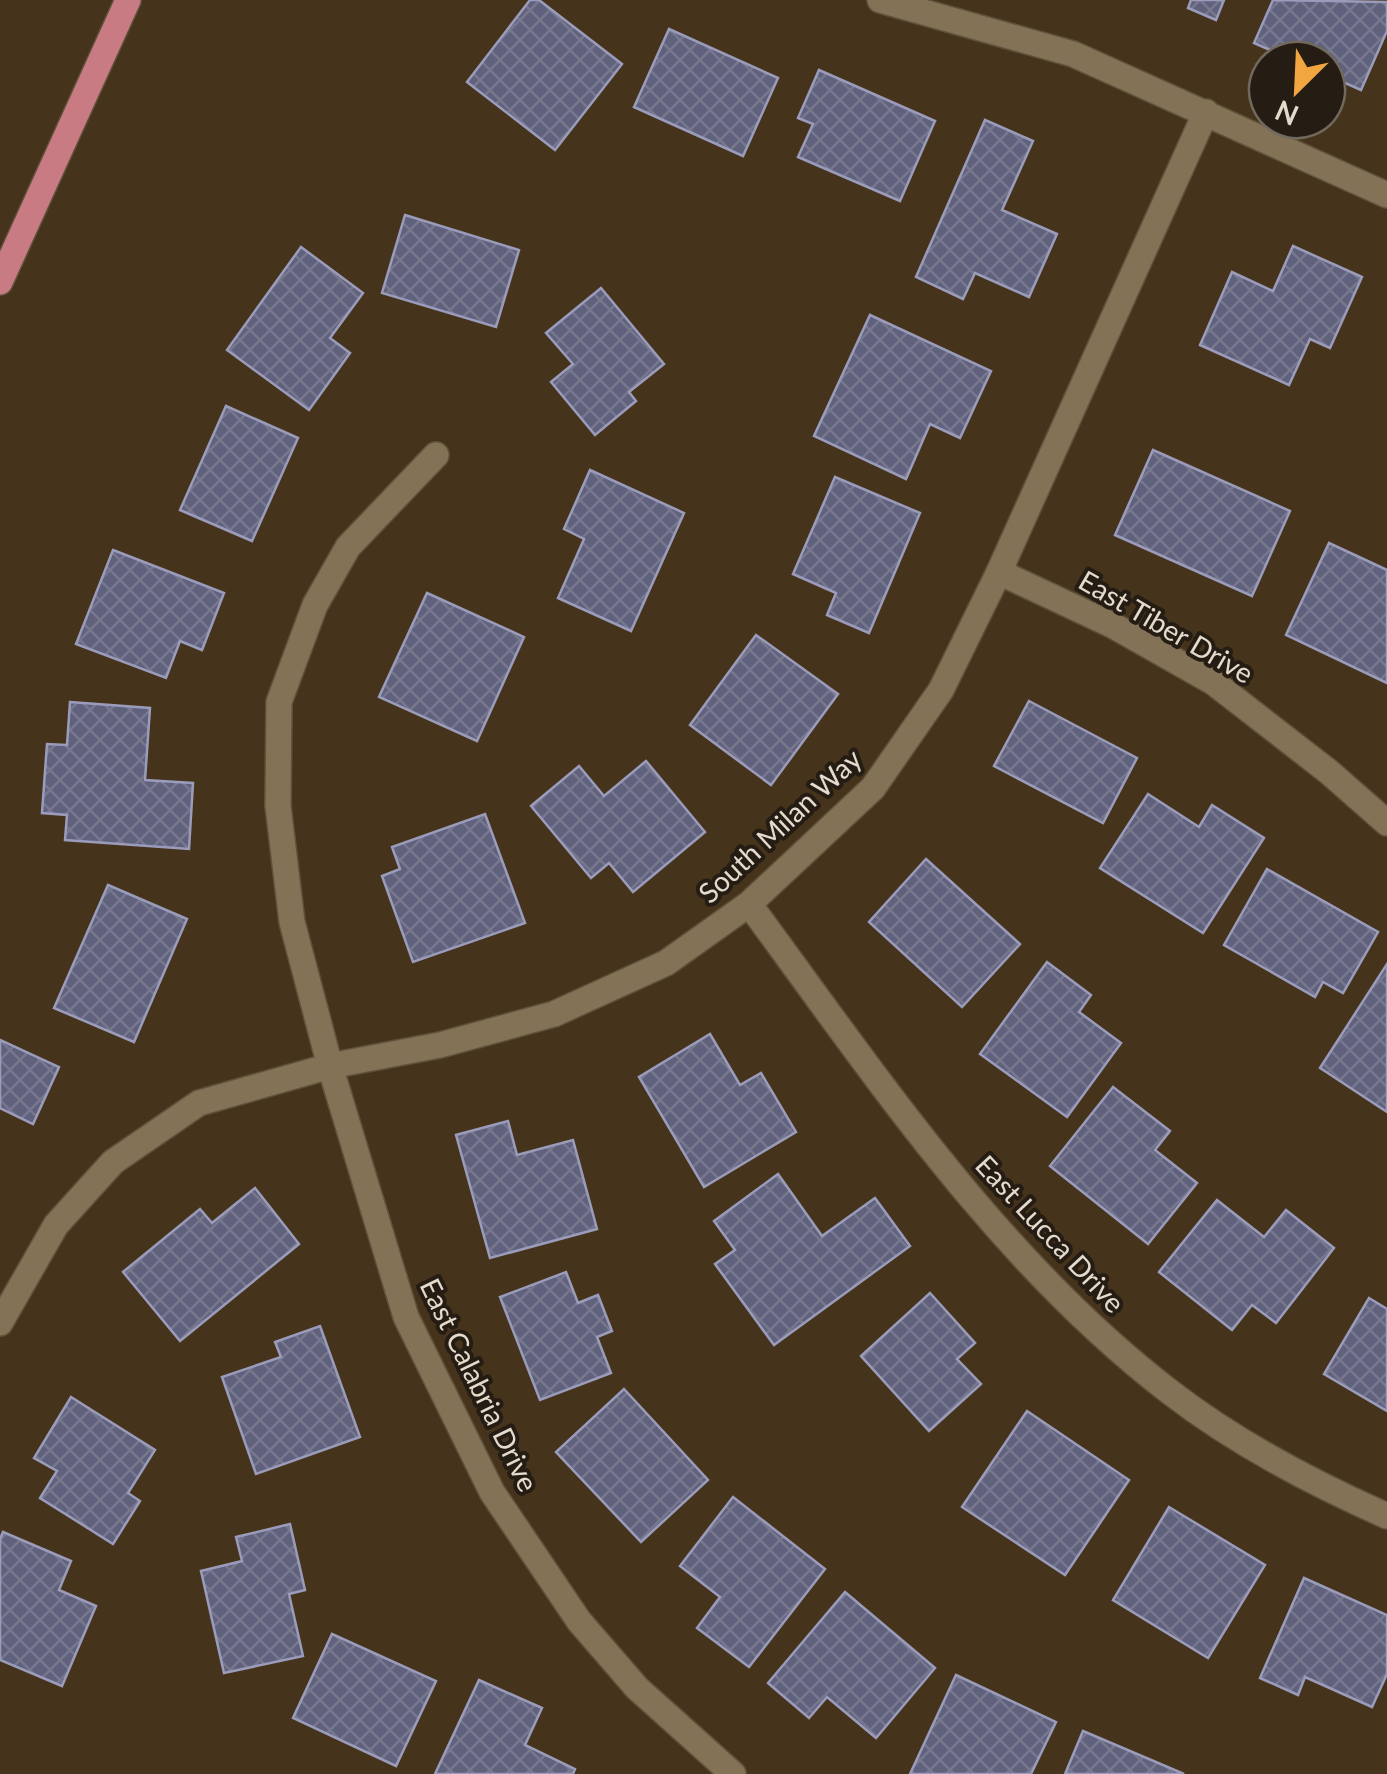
<svg xmlns="http://www.w3.org/2000/svg" width="1387" height="1774" font-family="Lato,sans-serif">
	<style>
		.building { fill: url(#building-cross-hatch); stroke: #9b9cbb; stroke-width: 2.5 }
		.lines { fill: none; stroke-linecap: round; stroke-linejoin: round }
		.minor-casing { stroke: #5f513b; stroke-width: 28 }
		.major-casing { stroke: #5f513b; stroke-width: 28 }
		.minor { stroke: #847257; stroke-width: 25 }
		.major { stroke: #c87b82; stroke-width: 25 }
		.labels { text-anchor: middle; stroke-width: 8; stroke-linejoin: round; paint-order: stroke }
		.street-label { font-size: 28px; fill: #e5dbcc; stroke: #251d13 }
	</style>
	<defs>
		<pattern id="building-cross-hatch" width="8" height="8" patternUnits="userSpaceOnUse" patternTransform="scale(2.5)"><rect width="8" height="8" fill="#60617d"/><path d="M0 0l8 8M0 8l8-8" fill="none" stroke="#77778e"/></pattern>
	</defs>
	<rect width="100%" height="100%" fill="#45341b"/>
	<g class="building">
		<polygon points="530,0 539,0 622,64 555,150 467,82"/>
		<polygon points="1191,0 1224,0 1216,20 1188,8"/>
		<polygon points="1273,0 1387,2 1387,31 1361,90 1327,75 1327,60 1293,60 1254,43"/>
		<polygon points="669,29 778,78 743,156 634,107"/>
		<polygon points="819,70 935,121 900,201 798,157 813,124 798,118"/>
		<polygon points="985,120 1033,141 1002,210 1057,234 1029,297 975,273 963,299 916,277"/>
		<polygon points="405,215 519,250 496,327 382,293"/>
		<polygon points="1293,246 1362,277 1330,348 1310,339 1289,385 1200,345 1232,272 1273,291"/>
		<polygon points="301,247 363,293 330,338 350,353 309,410 227,350"/>
		<polygon points="601,288 664,364 629,392 636,401 595,435 551,382 573,364 546,333"/>
		<polygon points="870,315 991,371 960,438 930,424 906,479 814,436"/>
		<polygon points="226,406 298,438 252,541 180,510"/>
		<polygon points="1153,450 1290,511 1252,596 1115,535"/>
		<polygon points="590,470 684,513 631,631 558,598 584,539 564,529"/>
		<polygon points="835,477 920,513 869,633 827,615 836,593 793,574"/>
		<polygon points="1329,543 1387,570 1387,683 1286,635"/>
		<polygon points="113,550 224,593 202,650 180,641 166,678 76,644"/>
		<polygon points="427,593 524,637 477,741 379,697"/>
		<polygon points="756,635 838,694 771,785 690,725"/>
		<polygon points="1029,701 1137,758 1103,823 994,766"/>
		<polygon points="70,702 150,708 145,780 193,783 189,849 65,840 67,815 42,813 47,744 67,745"/>
		<polygon points="646,761 705,832 633,892 609,863 591,878 531,806 579,766 604,796"/>
		<polygon points="1148,794 1199,827 1212,805 1264,838 1203,933 1100,868"/>
		<polygon points="485,814 525,923 413,962 382,876 400,869 392,847"/>
		<polygon points="926,859 1020,944 962,1007 869,922"/>
		<polygon points="1267,869 1378,932 1343,993 1323,982 1315,997 1224,945"/>
		<polygon points="108,885 187,919 134,1042 54,1008"/>
		<polygon points="1047,962 1091,995 1079,1012 1121,1043 1067,1117 980,1054"/>
		<polygon points="1387,964 1387,1112 1320,1068"/>
		<polygon points="710,1034 740,1085 761,1073 796,1132 704,1187 639,1077"/>
		<polygon points="0,1040 59,1067 33,1124 0,1108"/>
		<polygon points="1113,1087 1170,1131 1155,1150 1197,1183 1148,1244 1050,1166"/>
		<polygon points="508,1121 517,1155 573,1140 597,1229 490,1258 456,1135"/>
		<polygon points="778,1174 822,1236 875,1198 910,1246 774,1345 715,1264 735,1250 714,1221"/>
		<polygon points="255,1188 299,1244 180,1341 123,1272 200,1209 212,1223"/>
		<polygon points="1217,1200 1264,1237 1286,1210 1334,1248 1276,1323 1252,1305 1232,1330 1159,1272"/>
		<polygon points="566,1272 578,1303 598,1295 612,1331 597,1337 611,1373 540,1400 500,1297"/>
		<polygon points="930,1293 975,1343 957,1359 981,1384 929,1431 861,1356"/>
		<polygon points="1369,1298 1387,1309 1387,1411 1324,1374"/>
		<polygon points="320,1326 360,1437 256,1474 222,1377 281,1357 275,1342"/>
		<polygon points="624,1389 708,1480 641,1542 556,1452"/>
		<polygon points="71,1397 155,1450 128,1493 140,1501 113,1544 40,1498 57,1471 34,1458"/>
		<polygon points="1027,1411 1129,1480 1065,1575 962,1507"/>
		<polygon points="733,1497 825,1569 749,1667 697,1628 720,1597 680,1566"/>
		<polygon points="1169,1507 1265,1565 1208,1658 1113,1600"/>
		<polygon points="290,1524 305,1590 289,1594 303,1656 224,1673 201,1571 242,1561 236,1537"/>
		<polygon points="3,1532 71,1561 59,1590 96,1606 62,1686 0,1660 0,1539"/>
		<polygon points="1304,1578 1387,1615 1387,1674 1372,1707 1305,1677 1298,1695 1260,1678"/>
		<polygon points="845,1592 935,1668 876,1738 827,1697 809,1718 768,1683"/>
		<polygon points="332,1634 436,1681 396,1766 293,1718"/>
		<polygon points="956,1675 1056,1722 1031,1774 910,1774"/>
		<polygon points="479,1680 542,1708 525,1745 575,1769 573,1774 435,1774"/>
		<polygon points="1083,1731 1184,1774 1065,1774"/>
	</g>
	<g class="lines">
		<defs>
			<g id="minor">
				<polyline points="880,0 1073,54 1387,195"/>
				<polyline points="436,455 348,547 315,605 279,702 278,806 292,922 330,1066 406,1317 492,1492 579,1621 637,1688 733,1774"/>
				<polyline points="999,572 1114,626 1213,682 1329,772 1387,823"/>
				<path d="M749,904C876,1076 998,1260 1170,1392C1236,1443 1310,1482 1387,1516"/>
				<polyline points="0,1323 56,1225 113,1162 199,1103 330,1066 440,1045 554,1014 666,963 749,904 873,788 941,690 999,572 1206,112"/>
			</g>
			<polyline id="major" points="0,282 128,0"/>
		</defs>
		<use href="#minor" class="minor-casing"/>
		<use href="#major" class="major-casing"/>
		<use href="#minor" class="minor"/>
		<use href="#major" class="major"/>
	</g>
	<g class="labels">
		<g class="street-label">
			<text transform="translate(1166 627) rotate(30)" y="10">East Tiber Drive</text>
			<text transform="translate(780 826) rotate(-43)" y="10">South Milan Way</text>
			<text transform="translate(1050 1234) rotate(47)" y="10">East Lucca Drive</text>
			<text transform="translate(479 1385) rotate(64)" y="10">East Calabria Drive</text>
		</g>
	</g>
	<g transform="translate(1297 90) rotate(204)"><circle r="48" fill="#251d13" stroke="#72695d" stroke-width="2.5"/>
	<path d="M0-8L18 38L0 25L-18 38Z" fill="#f1a640"/>
	<text y="-15" font-size="28" font-weight="bold" text-anchor="middle" fill="#e5dbcc">N</text>
	</g>
</svg>
